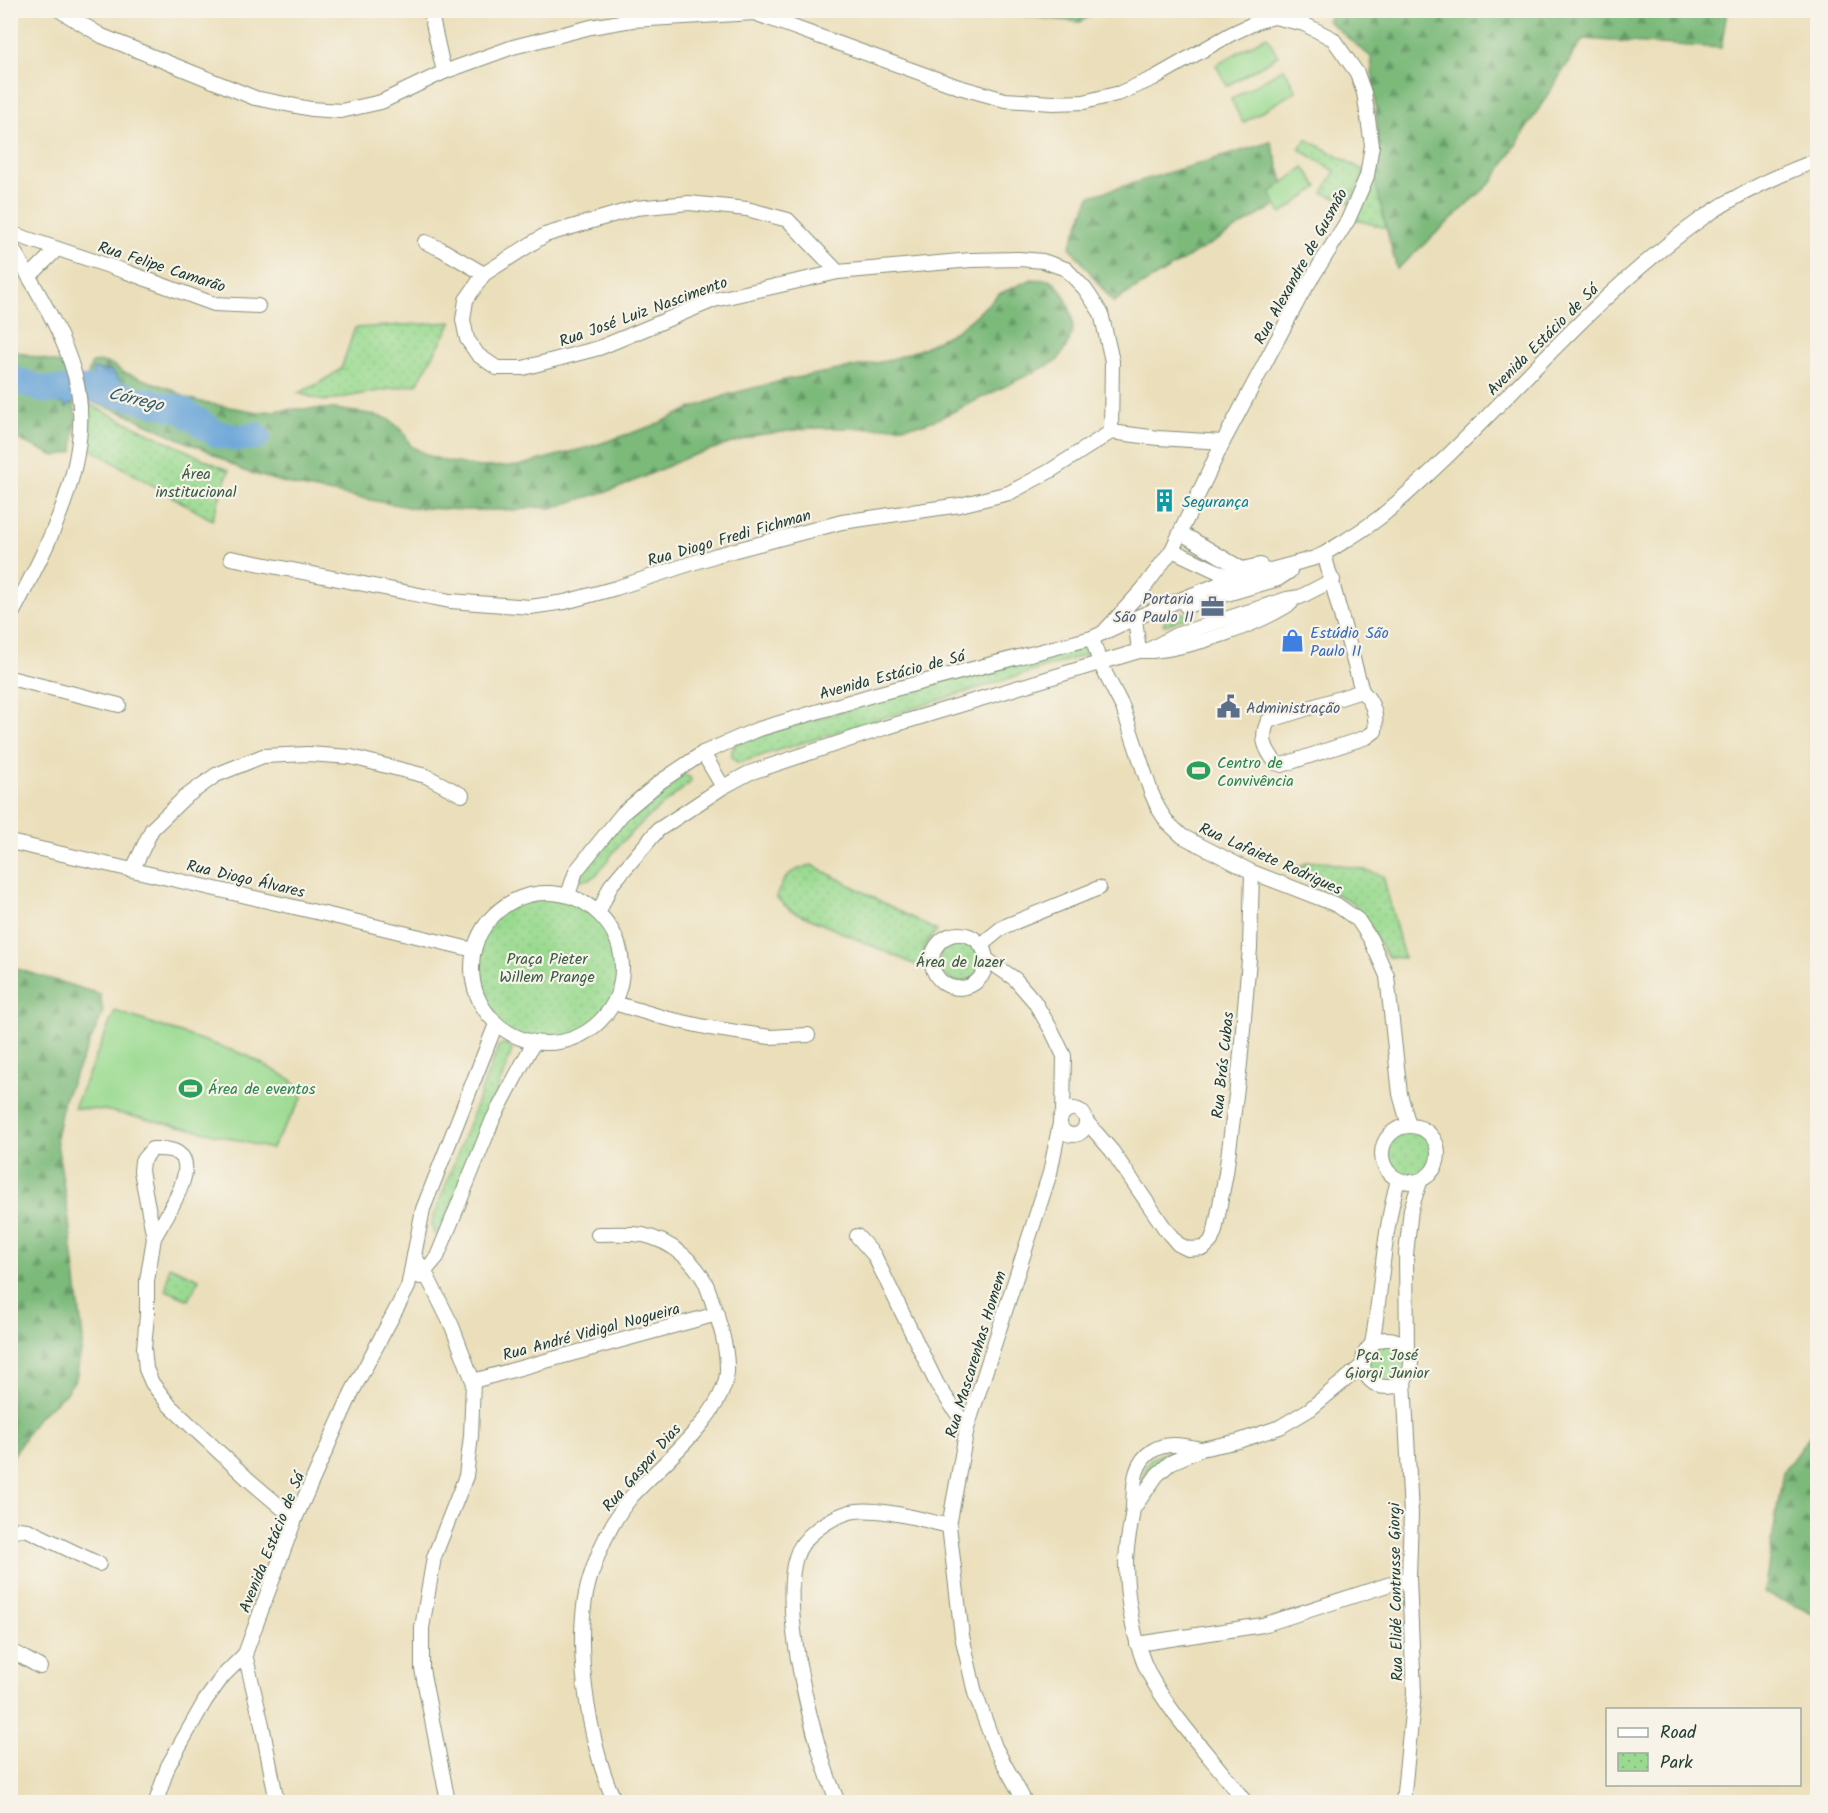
<svg xmlns="http://www.w3.org/2000/svg" width="1828" height="1813" font-family="Kalam,sans-serif">
	<style>
		.forest { fill: url(#forest-firs); stroke: #4d7c57; stroke-width: 1.5; fill-rule: evenodd }
		.park { fill: url(#park-dots); stroke: #5c8c62; stroke-width: 1.5 }
		.pitch { fill: #9ada90; stroke: #5c8c62; stroke-width: 1.5 }
		.water { fill: url(#water-ripples); stroke: #437086; stroke-width: 1.5 }
		.lines { fill: none; stroke-linecap: round; stroke-linejoin: round }
		.river { stroke: #67a4d8; stroke-width: 27 }
		.street-casing { stroke: #858e78; stroke-width: 16 }
		.street { stroke: #fff; stroke-width: 14 }
		.labels { text-anchor: middle; stroke-width: 4.5; stroke-linejoin: round; paint-order: stroke }
		.street-label { font-size: 16px; fill: #1f3d34; stroke: #f7f3e8 }
		.park-label { font-size: 16px; fill: #385c46; stroke: #f7f3e8 }
		.culture-label { font-size: 16px; fill: #0d838f; stroke: #f7f3e8; text-anchor: start }
		.service-label { font-size: 16px; fill: #4e5e75; stroke: #f7f3e8; text-anchor: end }
		.shop-label { font-size: 16px; fill: #366cbe; stroke: #f7f3e8; text-anchor: start }
		.leisure-label { font-size: 16px; fill: #27864d; stroke: #f7f3e8; text-anchor: start }
		.water-label { font-size: 18px; font-style: italic; fill: #355c65; stroke: #f7f3e8 }
	</style>
	<defs>
		<pattern id="forest-firs" width="22" height="20" patternUnits="userSpaceOnUse" patternTransform="scale(1.5)"><rect width="22" height="20" fill="#7bba7a"/><path d="M5 1l3.5 6h-7zM16 11l3.5 6h-7z" fill="#649865"/></pattern>
		<pattern id="park-dots" width="8" height="8" patternUnits="userSpaceOnUse" patternTransform="scale(1.5)"><rect width="8" height="8" fill="#9ada90"/><path d="M2 2h.1M6 6h.1" fill="none" stroke="#84bc7d" stroke-width="1.8" stroke-linecap="round"/></pattern>
		<pattern id="water-ripples" width="26" height="14" patternUnits="userSpaceOnUse" patternTransform="scale(1.5)"><rect width="26" height="14" fill="#67a4d8"/><path d="M2 4q2-2 4 0t4 0M15 11q2-2 4 0t4 0" fill="none" stroke="#5487b0"/></pattern>
	</defs>
	<rect width="100%" height="100%" fill="#f7f3e8"/>
	<filter id="ink" filterUnits="userSpaceOnUse"><feTurbulence type="fractalNoise" baseFrequency=".0167" numOctaves="2"/><feDisplacementMap in="SourceGraphic" scale="12" xChannelSelector="R" yChannelSelector="G"/><feConvolveMatrix kernelMatrix="1 2 1 2 8 2 1 2 1" color-interpolation-filters="sRGB"/></filter>
	<filter id="wash" filterUnits="userSpaceOnUse"><feTurbulence type="fractalNoise" baseFrequency=".008" numOctaves="4" result="noise"/><feDisplacementMap in="SourceGraphic" scale="24" xChannelSelector="R" yChannelSelector="G"/><feGaussianBlur stdDeviation="1.35" result="paint"/><feColorMatrix in="noise" values="0 0 0 0 0 0 0 0 0 0 0 0 0 0 0 0 0 1.4 0 .05"/><feComposite in="paint" operator="in"/></filter>
	<g filter="url(#wash)">
		<rect width="100%" height="100%" fill="#ebdfbb"/>
		<g class="forest">
			<polygon points="1334,10 1727,11 1721,48 1583,39 1493,181 1397,269 1372,174 1379,149 1371,57 1327,20"/>
			<polygon points="998,11 998,10 1099,11 1080,22 998,13"/>
			<polygon points="1271,142 1288,198 1113,302 1070,247 1090,196"/>
			<path d="M1032,279C1037,280 1047,279 1051,281C1065,289 1075,317 1072,332C1070,343 1063,352 1057,361L940,418L923,424L905,426L872,428H811L757,435L688,457L621,487L551,508L536,507L519,510H464L408,507L296,486L244,471L201,447L193,445L126,414L94,403C87,390 85,376 92,363L102,362L113,365L123,372L171,389L187,398L205,403L259,412L296,409H334L370,414L388,419L402,430L411,446L427,455L445,461L479,467L518,466L593,446L655,425L690,409L730,394L785,380L886,361L921,349L956,331L972,319L999,294Z"/>
			<path d="M10,350L58,363L68,371L76,417L73,452L55,456L11,436ZM60,379L66,387L71,404L47,402L29,390L32,384L43,386Z"/>
			<polygon points="11,967 100,994 103,1013 64,1099 56,1137 68,1213 83,1340 76,1378 65,1394 37,1418 11,1459"/>
			<polygon points="1817,1426 1817,1615 1764,1593 1783,1472"/>
		</g>
		<g class="park">
			<polygon points="1306,139 1365,171 1350,203 1323,193 1335,171 1299,149"/>
			<polygon points="1373,172 1386,228 1353,219"/>
			<polygon points="452,322 417,384 324,401 298,393 318,384 341,369 355,328"/>
			<path d="M86,403L229,471L212,520L87,447C91,431 91,419 86,403Z"/>
			<polygon points="1185,613 1186,615 1185,618 1166,625 1163,624 1168,615"/>
			<polygon points="1077,642 1088,643 1088,654 738,763 732,758 732,751 735,743"/>
			<polygon points="681,774 690,777 691,782 648,817 619,845 597,874 590,879 580,880 580,871 637,807"/>
			<polygon points="1320,861 1369,871 1383,876 1404,958 1388,957 1353,902 1300,878 1295,869 1308,862"/>
			<path d="M812,865L937,931C926,941 920,953 923,968L790,910L776,897C785,875 788,871 812,865Z"/>
			<path d="M569,891C583,900 597,909 608,922C636,960 621,1020 577,1038C565,1043 554,1043 541,1043C440,1037 453,873 568,895Z"/>
			<circle cx="960" cy="961" r="21"/>
			<polygon points="502,1044 508,1044 512,1050 505,1070 443,1228 434,1234 431,1224 498,1047"/>
			<circle cx="1410" cy="1154" r="28"/>
			<polygon points="169,1266 199,1279 189,1300 166,1290"/>
			<circle cx="1387" cy="1363" r="24"/>
			<path d="M1174,1451L1181,1453C1159,1459 1153,1466 1141,1485C1145,1461 1150,1455 1174,1451Z"/>
		</g>
		<g class="pitch">
			<polygon points="1267,36 1278,56 1227,86 1216,65"/>
			<polygon points="1284,68 1296,91 1243,123 1231,99"/>
			<polygon points="1304,167 1318,187 1281,214 1270,193"/>
			<polygon points="115,1011 246,1055 292,1080 303,1097 271,1149 206,1132 104,1110 74,1108"/>
		</g>
		<g class="water">
			<polygon points="92,369 112,371 123,384 109,404 95,400"/>
			<polygon points="60,379 63,383 67,381 68,396 71,403 66,408 63,402 47,402 29,390 32,384 43,386"/>
		</g>
		<g class="lines">
			<polyline class="river" points="10,378 45,390 95,389 180,409 217,434 237,438 257,436"/>
		</g>
	</g>
	<g filter="url(#ink)">
		<g class="lines">
			<defs>
				<g id="street">
					<polyline points="59,10 102,36 255,98 311,109 341,111 381,102 444,72 513,47 591,27 632,20 754,13 959,87 1005,100 1053,103 1084,102 1120,93 1154,78 1231,34 1259,21 1274,17 1304,24 1333,39 1357,73 1364,93 1372,145 1367,176 1348,220 1301,295 1223,442 1172,550 1143,589 1103,633"/>
					<polyline points="430,10 444,72"/>
					<polyline points="10,233 127,272 214,304 258,306"/>
					<polyline points="425,242 441,249 484,274"/>
					<path d="M10,244C34,286 62,329 75,376C97,457 47,547 10,618"/>
					<polyline points="838,272 788,220 747,209 689,203 636,208 545,235 484,274 466,300 463,320 467,339 478,355 497,368 523,368 599,348 714,300 838,272 971,260 1019,259 1043,261 1066,269 1085,289 1101,313 1112,361 1111,432"/>
					<polyline points="29,277 57,249"/>
					<polyline points="1181,533 1242,569 1260,565"/>
					<polyline points="1172,550 1225,575 1238,571"/>
					<polyline points="1324,554 1362,691"/>
					<polyline points="231,558 450,601 530,607 565,602 616,588 717,555 842,522 960,505 1009,493 1050,471 1111,432 1158,438 1223,442"/>
					<polyline points="1186,606 1278,579 1290,571"/>
					<polyline points="1135,618 1139,651 1147,651 1176,635 1287,599 1300,597 1333,580"/>
					<polyline points="1092,638 1100,663 1123,708 1151,792 1158,808 1167,822 1182,836 1252,872 1337,905 1358,920 1371,940 1387,976 1400,1094 1409,1126"/>
					<path d="M1152,651C1195,647 1255,626 1291,603"/>
					<polyline points="10,678 119,705"/>
					<path d="M1362,691C1373,702 1377,716 1375,731L1367,737L1282,765L1276,763C1265,749 1260,738 1268,721Z"/>
					<polyline points="703,753 723,787"/>
					<polyline points="10,842 329,915 474,950"/>
					<polyline points="133,869 152,829 184,798 216,775 263,756 308,754 351,757 426,776 462,795"/>
					<circle cx="547" cy="968" r="75"/>
					<path d="M568,895L576,871L623,813L660,782L703,753L756,730L876,694L1092,638L1135,618L1222,583L1315,558L1324,554C1344,541 1366,529 1384,514C1495,420 1585,301 1704,217C1739,193 1778,175 1818,160"/>
					<polyline points="599,912 611,885 658,830 723,787 749,773 884,728 1139,651"/>
					<circle cx="959" cy="961" r="27"/>
					<polyline points="981,945 1003,927 1099,888"/>
					<polyline points="986,959 1015,979 1034,1001 1052,1031 1064,1056 1063,1114"/>
					<polyline points="614,1003 665,1018 710,1028 770,1037 808,1035"/>
					<circle cx="1073" cy="1122" r="13"/>
					<polyline points="1086,1121 1112,1151 1166,1230 1178,1244 1188,1249 1204,1248 1211,1241 1215,1231 1226,1173 1240,1064 1250,948 1252,872"/>
					<circle cx="1410" cy="1154" r="28"/>
					<path d="M598,1234C613,1234 629,1233 643,1235C672,1241 700,1264 709,1292C717,1316 728,1345 727,1372C724,1415 660,1465 632,1496C613,1519 601,1544 592,1572C570,1633 588,1744 615,1802"/>
					<polyline points="857,1236 874,1255 937,1384 967,1428"/>
					<path d="M154,1238C162,1222 200,1168 179,1154C172,1148 160,1149 152,1149L142,1161L141,1171L154,1238L147,1281V1315L144,1348L146,1369L152,1383L170,1406L249,1480L295,1519"/>
					<polyline points="414,1256 425,1272 452,1326 473,1381 471,1436 466,1476 434,1557 422,1628 422,1669 448,1802"/>
					<polyline points="420,1277 437,1257 493,1119 534,1042"/>
					<circle cx="1387" cy="1363" r="24"/>
					<path d="M1372,1344C1382,1289 1383,1233 1398,1180"/>
					<polyline points="1407,1350 1406,1254 1411,1209 1420,1182"/>
					<polyline points="473,1381 717,1314"/>
					<path d="M1201,1449C1186,1446 1167,1441 1152,1451C1132,1464 1134,1487 1133,1508C1131,1527 1126,1544 1126,1563C1126,1597 1134,1644 1149,1674C1175,1722 1214,1759 1245,1802"/>
					<polyline points="1133,1509 1157,1475 1170,1463 1201,1449 1239,1441 1280,1427 1310,1409 1363,1365"/>
					<polyline points="10,1533 18,1529 28,1530 99,1564"/>
					<polyline points="1137,1644 1263,1625 1409,1578"/>
					<polyline points="10,1650 40,1667"/>
					<polyline points="245,1654 262,1725 277,1802"/>
					<polyline points="156,1802 168,1766 205,1701 223,1676 245,1654 295,1519 352,1392 408,1287 423,1209 496,1024"/>
					<path d="M838,1802C815,1752 779,1610 796,1557C802,1536 829,1518 850,1512C876,1506 923,1520 949,1526"/>
					<polyline points="1025,1802 995,1747 975,1693 962,1636 949,1526 967,1428 1050,1173 1060,1123"/>
					<polyline points="1403,1802 1414,1693 1409,1578 1411,1514 1404,1380"/>
				</g>
			</defs>
			<use href="#street" class="street-casing"/>
			<use href="#street" class="street"/>
		</g>
	</g>
	<defs>
		<symbol id="building-bare" viewBox="-9 -9 18 18"><path d="M-4-6H4V6H1V3H-1V6H-4ZM-2.5-4.3h1.7v1.8h-1.7ZM.8-4.3h1.7v1.8H.8ZM-2.5-1h1.7V.8h-1.7ZM.8-1h1.7V.8H.8Z" fill="#0f9aa8" stroke="#f7f3e8" stroke-width="2.5" paint-order="stroke"/></symbol>
		<symbol id="office-bare" viewBox="-9 -9 18 18"><path d="M-6-3h4V-5.5h4V-3h4V5H-6ZM-1-4.5V-3h2v-1.5ZM-6 0V1H6V0Z" fill="#5c6f8a" stroke="#f7f3e8" stroke-width="2.5" paint-order="stroke"/></symbol>
		<symbol id="shop-bare" viewBox="-9 -9 18 18"><path d="M-5-2.5h2.3a2.7 3.5 0 0 1 5.4 0H5L5.5 6h-11ZM-1.5-2.5h3a1.5 2.3 0 0 0-3 0Z" fill="#3f7fe0" stroke="#f7f3e8" stroke-width="2.5" paint-order="stroke"/></symbol>
		<symbol id="civic-bare" viewBox="-9 -9 18 18"><path d="M-.6-6.5H3V-4.5H.6V-3L4-1V1h2V6H-6V1h2V-1L-.6-3ZM-1.2 2.5V6h2.4V2.5Z" fill="#5c6f8a" stroke="#f7f3e8" stroke-width="2.5" paint-order="stroke"/></symbol>
		<symbol id="stadium-bare" viewBox="-9 -9 18 18"><path d="M0-5a6.5 5 0 1 0 0 10a6.5 5 0 1 0 0-10ZM-3.5-1.8h7v3.6h-7Z" fill="#2e9e5b" stroke="#f7f3e8" stroke-width="2.5" paint-order="stroke"/></symbol>
	</defs>
	<g fill-rule="evenodd">
		<use href="#building-bare" x="1148" y="484" width="33" height="33"/>
		<use href="#office-bare" x="1196" y="590" width="33" height="33"/>
		<use href="#shop-bare" x="1276" y="624" width="33" height="33"/>
		<use href="#civic-bare" x="1212" y="690" width="33" height="33"/>
		<use href="#stadium-bare" x="1182" y="754" width="33" height="33"/>
		<use href="#stadium-bare" x="174" y="1072" width="33" height="33"/>
	</g>
	<g class="labels">
		<g class="street-label">
			<text transform="translate(162 266) rotate(18)" y="6">Rua Felipe Camarão</text>
			<text transform="translate(1300 266) rotate(-61)" y="6">Rua Alexandre de Gusmão</text>
			<text transform="translate(643 311) rotate(-20)" y="6">Rua José Luiz Nascimento</text>
			<text transform="translate(1542 339) rotate(-45)" y="6">Avenida Estácio de Sá</text>
			<text transform="translate(729 537) rotate(-16)" y="6">Rua Diogo Fredi Fichman</text>
			<text transform="translate(892 674) rotate(-15)" y="6">Avenida Estácio de Sá</text>
			<text transform="translate(1271 858) rotate(24)" y="6">Rua Lafaiete Rodrigues</text>
			<text transform="translate(246 878) rotate(13)" y="6">Rua Diogo Álvares</text>
			<text transform="translate(1222 1065) rotate(-84)" y="6">Rua Brás Cubas</text>
			<text transform="translate(591 1331) rotate(-15)" y="6">Rua André Vidigal Nogueira</text>
			<text transform="translate(975 1354) rotate(-73)" y="6">Rua Mascarenhas Homem</text>
			<text transform="translate(641 1467) rotate(-49)" y="6">Rua Gaspar Dias</text>
			<text transform="translate(271 1542) rotate(-68)" y="6">Avenida Estácio de Sá</text>
			<text transform="translate(1395 1592) rotate(-91)" y="6">Rua Elidé Contrusse Giorgi</text>
		</g>
		<g class="park-label">
			<text x="196" y="479">Área<tspan x="196" dy="18">institucional</tspan></text>
			<text x="547" y="964">Praça Pieter<tspan x="547" dy="18">Willem Prange</tspan></text>
			<text x="960" y="967">Área de lazer</text>
			<text x="1387" y="1360">Pça. José<tspan x="1387" dy="18">Giorgi Junior</tspan></text>
		</g>
		<g class="culture-label">
			<text x="1182" y="507">Segurança</text>
		</g>
		<g class="service-label">
			<text x="1194" y="604">Portaria<tspan x="1194" dy="18">São Paulo II</tspan></text>
			<text x="1246" y="713" text-anchor="start">Administração</text>
		</g>
		<g class="shop-label">
			<text x="1310" y="638">Estúdio São<tspan x="1310" dy="18">Paulo II</tspan></text>
		</g>
		<g class="leisure-label">
			<text x="1217" y="768">Centro de<tspan x="1217" dy="18">Convivência</tspan></text>
			<text x="208" y="1094">Área de eventos</text>
		</g>
		<g class="water-label">
			<text transform="translate(136 399) rotate(13)" y="6">Córrego</text>
		</g>
	</g>
	<rect width="1828" height="1813" fill="none" stroke="#f7f3e8" stroke-width="36"/>
	<rect x="1606" y="1708" width="195" height="78" fill="#f7f3e8" stroke="#a1aaa0" stroke-width="1.5"/>
	<rect x="1618" y="1728" width="30" height="9" fill="#ffffff" stroke="#a1aaa0" stroke-width="1.5"/>
	<text x="1660" y="1738" font-size="18" fill="#1f3d34">Road</text>
	<rect x="1618" y="1753" width="30" height="18" fill="url(#park-dots)" stroke="#a1aaa0" stroke-width="1.5"/>
	<text x="1660" y="1768" font-size="18" fill="#1f3d34">Park</text>
</svg>
